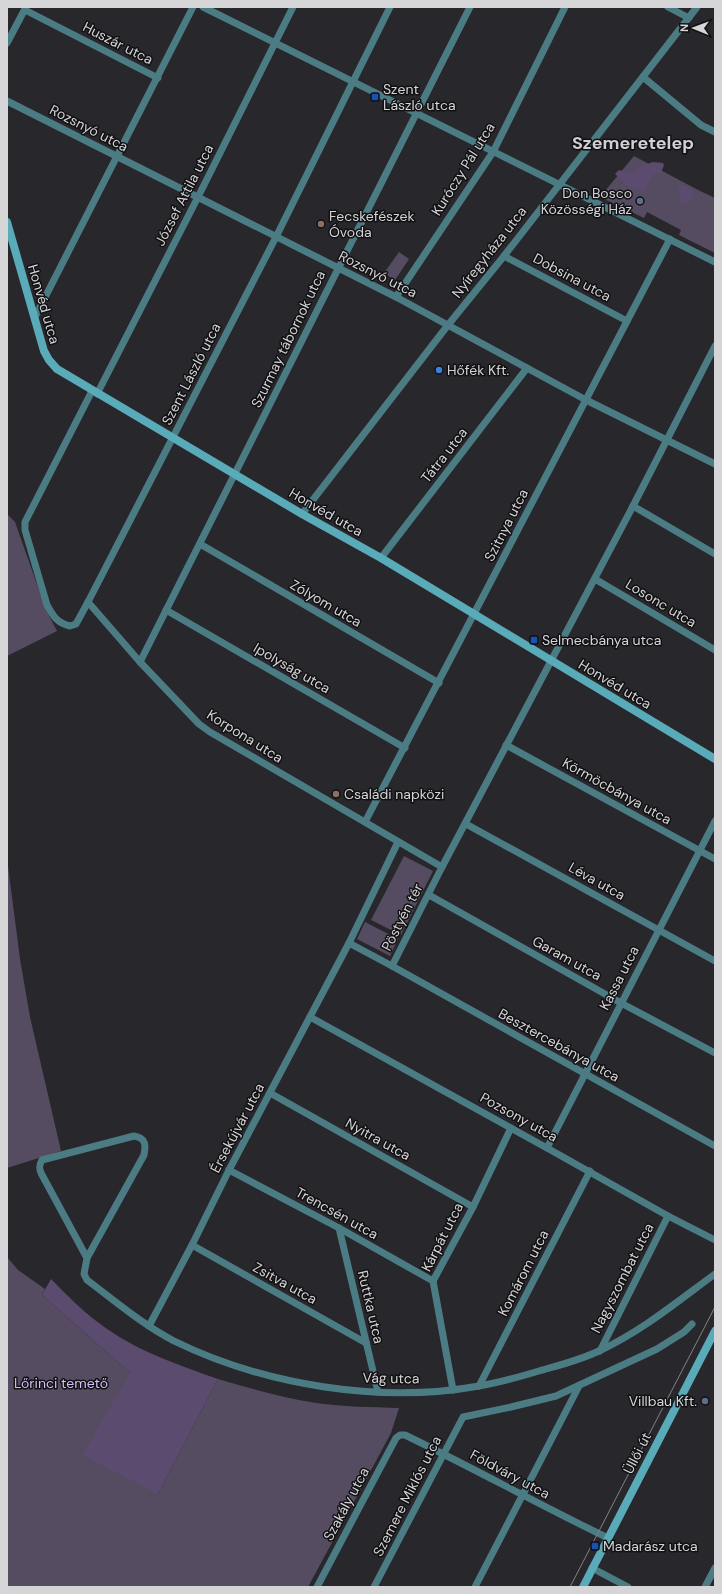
<svg xmlns="http://www.w3.org/2000/svg" width="722" height="1594" font-family="'DM Sans',sans-serif">
	<style>
		.green { fill: #554c62 }
		.forest { fill: #5a4b6f }
		.lines { fill: none; stroke-linecap: round; stroke-linejoin: round }
		.street { stroke: #4b7c84; stroke-width: 7 }
		.secondary { stroke: #5aabba; stroke-width: 8 }
		.tram { stroke: #828185; stroke-width: 1 }
		.transit-dot { fill: #1a4fb4; stroke: #111012; stroke-width: 1.5 }
		.service-dot { fill: #5c6f8a; stroke: #111012; stroke-width: 1.5 }
		.education-dot { fill: #8d6e63; stroke: #111012; stroke-width: 1.5 }
		.shop-dot { fill: #3f7fe0; stroke: #111012; stroke-width: 1.5 }
		.labels { text-anchor: middle; stroke-width: 3; stroke-linejoin: round; paint-order: stroke }
		.street-label { font-size: 14px; fill: #d5d4d7; stroke: #111012 }
		.poi-label { font-size: 14px; fill: #d5d4d7; stroke: #111012; text-anchor: start }
		.park-label { font-size: 14px; fill: #d8befd; stroke: #111012 }
		.district-label { font-size: 18px; font-weight: bold; fill: #d1cfd4; stroke: #111012 }
	</style>
	<rect width="100%" height="100%" fill="#28272b"/>
	<g class="green">
		<polygon points="634,156 700,191 715,198 715,253 679,235 681,230 647,212 644,218 600,197"/>
		<polygon points="399,252 409,259 395,280 384,273"/>
		<polygon points="7,514 15,522 46,610 57,631 7,656"/>
		<polygon points="404,856 433,871 401,935 371,920"/>
		<polygon points="7,858 20,959 30,1017 61,1151 7,1168"/>
		<polygon points="365,922 398,939 390,956 357,939"/>
		<path d="M7,1257L18,1270L45,1289L42,1295L130,1373L158,1494L218,1379C250,1388 282,1398 316,1403C343,1407 371,1407 399,1408L391,1433L308,1587H7Z"/>
	</g>
	<g class="forest">
		<path d="M653,162L663,163L664,165L661,173L654,174C649,179 649,186 644,191L625,185L623,181L615,174L619,170L629,173C638,170 644,164 653,162Z"/>
		<polygon points="681,184 692,189 693,194 692,200 684,204 680,202 681,199 678,189"/>
		<path d="M51,1279C66,1294 81,1310 99,1323C134,1350 176,1364 218,1379L158,1494L82,1455L130,1373L42,1295Z"/>
	</g>
	<g class="lines">
		<g class="street">
			<polyline points="203,7 715,262"/>
			<polyline points="668,7 689,18"/>
			<polyline points="25,10 158,78"/>
			<polyline points="7,43 26,7"/>
			<polyline points="643,77 701,125 715,132"/>
			<polyline points="7,101 396,297 586,400 715,464"/>
			<polyline points="504,256 627,321"/>
			<polyline points="396,297 493,152 565,7"/>
			<polyline points="35,317 193,7"/>
			<path d="M92,391L25,522V530L47,605C53,616 57,623 70,626L76,624L88,602L276,237L390,7"/>
			<polyline points="97,394 198,197 293,7"/>
			<polyline points="633,506 715,554"/>
			<polyline points="302,514 448,325 504,256 697,7"/>
			<polyline points="200,544 439,683"/>
			<polyline points="381,558 527,368"/>
			<polyline points="595,579 715,650"/>
			<polyline points="88,602 140,662 199,724 210,732 442,867 392,966 349,943 398,842"/>
			<polyline points="166,610 405,748"/>
			<polyline points="140,662 470,7"/>
			<polyline points="506,745 715,859"/>
			<polyline points="365,822 670,239"/>
			<polyline points="466,824 715,961"/>
			<polyline points="442,867 633,506 715,346"/>
			<polyline points="429,895 621,1003 715,1053"/>
			<polyline points="392,966 715,1146"/>
			<polyline points="310,1017 547,1148 668,1216 715,1240"/>
			<polyline points="270,1093 473,1207"/>
			<polyline points="547,1148 715,821"/>
			<polyline points="229,1170 339,1228 433,1281"/>
			<polyline points="339,1228 378,1392"/>
			<polyline points="192,1245 366,1343"/>
			<path d="M87,1258L41,1173C39,1168 39,1165 42,1160L134,1136C146,1138 146,1145 144,1155L87,1258L84,1274L87,1280C115,1301 143,1325 174,1341C264,1385 380,1404 479,1386C499,1383 519,1377 539,1371C560,1365 581,1360 601,1350C642,1331 678,1301 715,1274"/>
			<polyline points="149,1326 192,1245 229,1170 349,943"/>
			<polyline points="600,1351 668,1216"/>
			<polyline points="479,1386 590,1171"/>
			<polyline points="453,1390 433,1281 473,1207 511,1128"/>
			<polyline points="592,1568 628,1587"/>
			<path d="M317,1587L396,1438L400,1435H405C473,1468 540,1505 608,1538"/>
			<polyline points="374,1587 463,1417 511,1407 556,1396 657,1349 684,1332 692,1324"/>
			<polyline points="475,1587 579,1386"/>
			<polyline points="705,1587 715,1568"/>
		</g>
		<g class="secondary">
			<polyline points="7,222 44,351 49,360 57,369 302,514 381,558 715,759"/>
			<polyline points="583,1587 715,1331"/>
		</g>
		<polyline class="tram" points="570,1587 715,1307"/>
	</g>
	<g class="transit-dot">
		<rect x="371" y="93" width="8" height="8" rx="2"/>
		<rect x="530" y="636" width="8" height="8" rx="2"/>
		<rect x="591" y="1542" width="8" height="8" rx="2"/>
	</g>
	<g class="service-dot">
		<circle cx="640" cy="201" r="4"/>
		<circle cx="705" cy="1401" r="4"/>
	</g>
	<g class="education-dot">
		<circle cx="321" cy="224" r="4"/>
		<circle cx="336" cy="794" r="4"/>
	</g>
	<circle class="shop-dot" cx="439" cy="370" r="4"/>
	<g class="labels">
		<g class="street-label">
			<text transform="translate(118 43) rotate(27)" y="5">Huszár utca</text>
			<text transform="translate(89 128) rotate(27)" y="5">Rozsnyó utca</text>
			<text transform="translate(463 169) rotate(-58)" y="5">Kuróczy Pál utca</text>
			<text transform="translate(184 195) rotate(-63)" y="5">József Attila utca</text>
			<text transform="translate(489 252) rotate(-52)" y="5">Nyíregyháza utca</text>
			<text transform="translate(378 274) rotate(27)" y="5">Rozsnyó utca</text>
			<text transform="translate(572 277) rotate(28)" y="5">Dobsina utca</text>
			<text transform="translate(44 304) rotate(74)" y="5">Honvéd utca</text>
			<text transform="translate(288 339) rotate(-64)" y="5">Szurmay tábornok utca</text>
			<text transform="translate(191 374) rotate(-63)" y="5">Szent László utca</text>
			<text transform="translate(444 455) rotate(-52)" y="5">Tátra utca</text>
			<text transform="translate(326 512) rotate(30)" y="5">Honvéd utca</text>
			<text transform="translate(506 525) rotate(-63)" y="5">Szitnya utca</text>
			<text transform="translate(326 603) rotate(30)" y="5">Zólyom utca</text>
			<text transform="translate(661 603) rotate(31)" y="5">Losonc utca</text>
			<text transform="translate(292 668) rotate(30)" y="5">Ipolyság utca</text>
			<text transform="translate(615 684) rotate(31)" y="5">Honvéd utca</text>
			<text transform="translate(245 736) rotate(32)" y="5">Korpona utca</text>
			<text transform="translate(617 791) rotate(29)" y="5">Körmöcbánya utca</text>
			<text transform="translate(597 881) rotate(29)" y="5">Léva utca</text>
			<text transform="translate(402 917) rotate(-63)" y="5">Pöstyén tér</text>
			<text transform="translate(567 958) rotate(29)" y="5">Garam utca</text>
			<text transform="translate(619 978) rotate(-63)" y="5">Kassa utca</text>
			<text transform="translate(559 1045) rotate(29)" y="5">Besztercebánya utca</text>
			<text transform="translate(519 1117) rotate(29)" y="5">Pozsony utca</text>
			<text transform="translate(237 1128) rotate(-62)" y="5">Érsekújvár utca</text>
			<text transform="translate(378 1139) rotate(29)" y="5">Nyitra utca</text>
			<text transform="translate(337 1213) rotate(29)" y="5">Trencsén utca</text>
			<text transform="translate(442 1237) rotate(-63)" y="5">Kárpát utca</text>
			<text transform="translate(523 1273) rotate(-63)" y="5">Komárom utca</text>
			<text transform="translate(622 1278) rotate(-63)" y="5">Nagyszombat utca</text>
			<text transform="translate(285 1283) rotate(29)" y="5">Zsitva utca</text>
			<text transform="translate(371 1307) rotate(77)" y="5">Ruttka utca</text>
			<text transform="translate(391 1378) rotate(1)" y="5">Vág utca</text>
			<text transform="translate(637 1453) rotate(-63)" y="5">Üllői út</text>
			<text transform="translate(510 1474) rotate(28)" y="5">Földváry utca</text>
			<text transform="translate(407 1496) rotate(-63)" y="5">Szemere Miklós utca</text>
			<text transform="translate(346 1504) rotate(-62)" y="5">Szakály utca</text>
		</g>
		<g class="poi-label">
			<text x="383" y="94">Szent<tspan x="383" dy="16">László utca</tspan></text>
			<text x="632" y="198" text-anchor="end">Don Bosco<tspan x="632" dy="16">Közösségi Ház</tspan></text>
			<text x="329" y="221">Fecskefészek<tspan x="329" dy="16">Óvoda</tspan></text>
			<text x="447" y="375">Hőfék Kft.</text>
			<text x="542" y="645">Selmecbánya utca</text>
			<text x="344" y="799">Családi napközi</text>
			<text x="697" y="1406" text-anchor="end">Villbau Kft.</text>
			<text x="603" y="1551">Madarász utca</text>
		</g>
		<g class="park-label">
			<text x="61" y="1388">Lőrinci temető</text>
		</g>
		<g class="district-label">
			<text x="633" y="149">Szemeretelep</text>
		</g>
	</g>
	<rect width="722" height="1594" fill="none" stroke="#d5d4d7" stroke-width="16"/>
	<g transform="translate(694 28) rotate(271)" stroke="#111012" stroke-width="3" paint-order="stroke">
	<path d="M0-3L7 15L0 10L-7 15Z" fill="#d5d4d7"/>
	<text y="-6" font-size="11" font-weight="bold" text-anchor="middle" fill="#d5d4d7">N</text>
	</g>
</svg>
